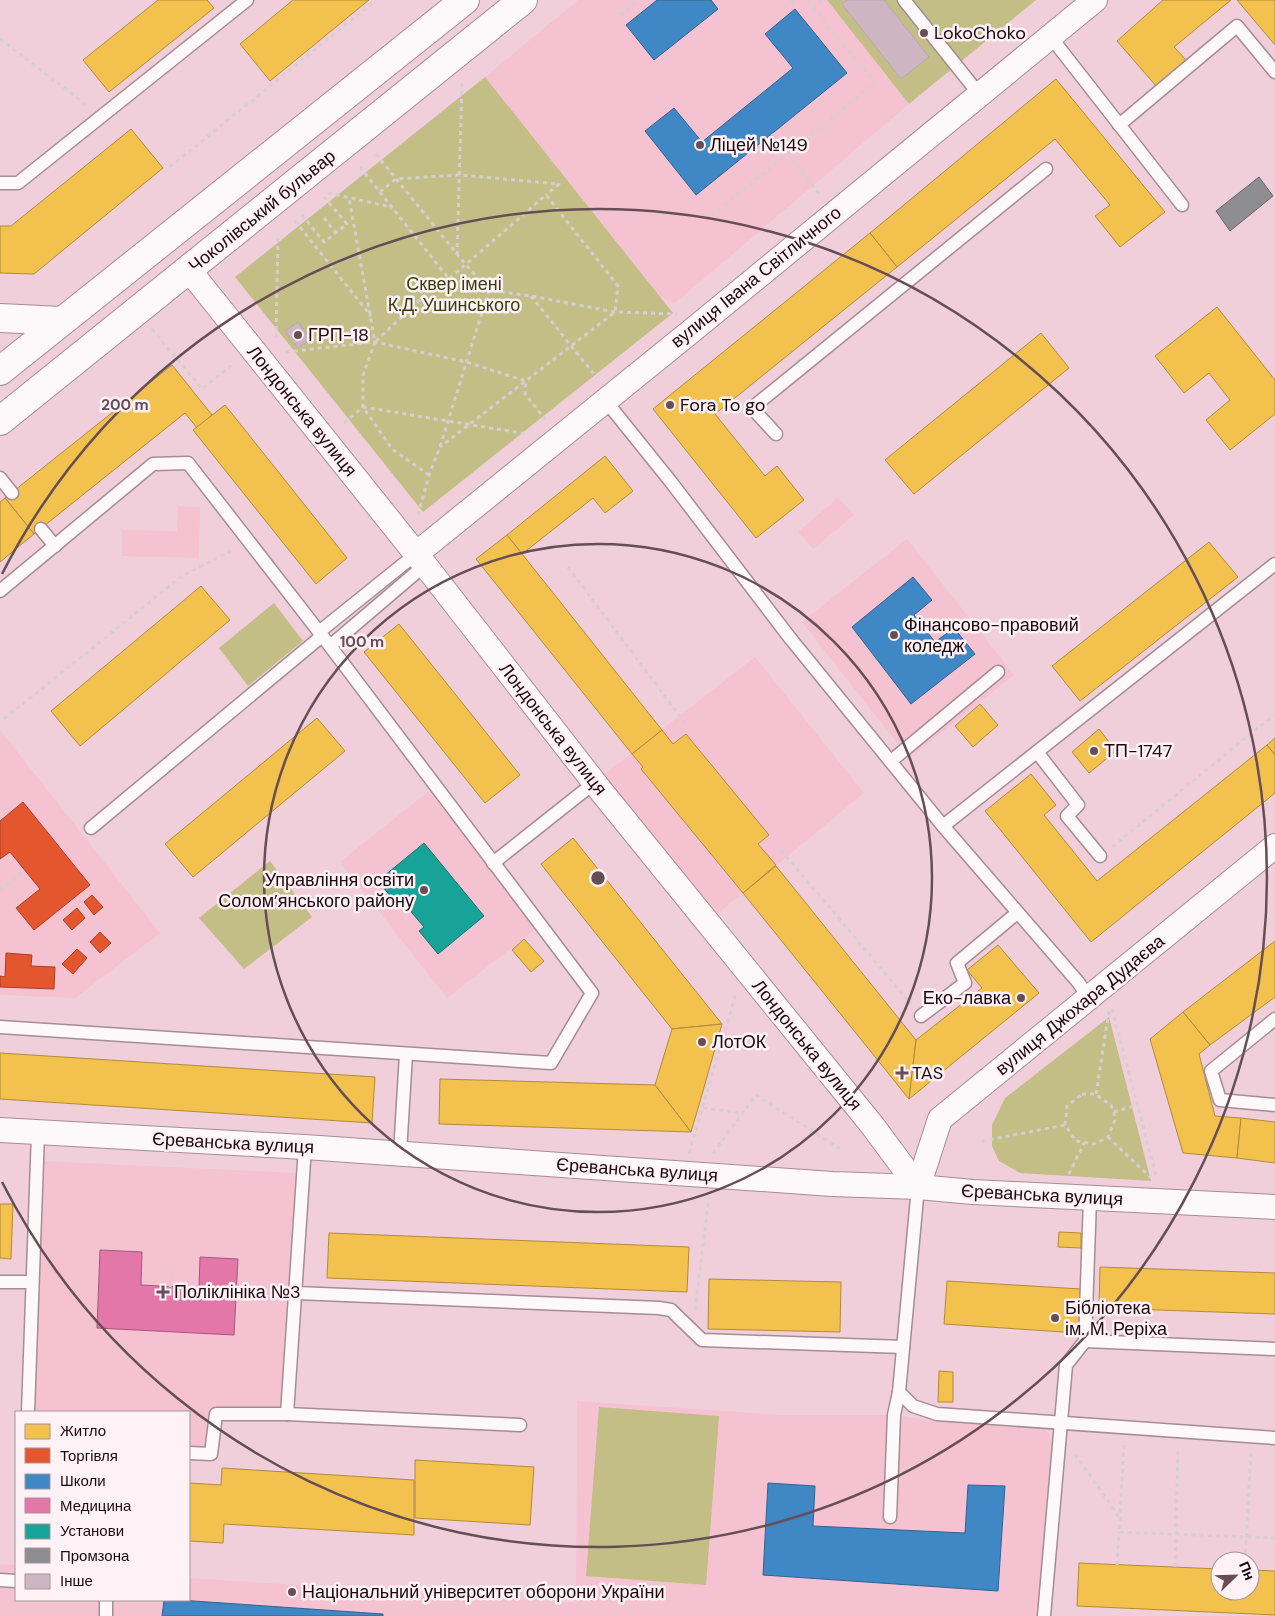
<svg xmlns="http://www.w3.org/2000/svg" width="1275" height="1616" font-family="'DM Sans',sans-serif">
	<style>
		.built { fill: #f5c2d2 }
		.green { fill: #c3be85 }
		.homes { fill: #f2c14e; stroke: #b28a3b }
		.shops { fill: #e4572e; stroke: #a83f25 }
		.schools { fill: #3f88c5; stroke: #34628e }
		.health { fill: #e377a8; stroke: #a7567a }
		.public { fill: #17a398; stroke: #18746f }
		.industry { fill: #8d8d92; stroke: #6b656b }
		.building { fill: #cdb6c1; stroke: #bda6b1 }
		.lines { fill: none; stroke-linecap: round; stroke-linejoin: round }
		.service-casing { stroke: #a58c95; stroke-width: 15 }
		.minor-casing { stroke: #a58c95; stroke-width: 26 }
		.tertiary-casing { stroke: #a58c95; stroke-width: 30 }
		.primary-casing { stroke: #a58c95; stroke-width: 30 }
		.path { stroke: #d7ced2; stroke-width: 3; stroke-dasharray: 4 4; stroke-linecap: butt }
		.service { stroke: #fdf8f9; stroke-width: 12 }
		.minor { stroke: #fdf8f9; stroke-width: 24 }
		.tertiary { stroke: #fdf8f9; stroke-width: 28 }
		.primary { stroke: #fdf8f9; stroke-width: 28 }
		.ring { fill: none; stroke: #664e56; stroke-width: 2.5 }
		.poi-dot { fill: #664e56; stroke: #fff2f6; stroke-width: 2 }
		.labels { text-anchor: middle; stroke-width: 5; stroke-linejoin: round; paint-order: stroke }
		.poi-label { font-size: 18px; fill: #1b080f; stroke: #fff2f6; text-anchor: start }
		.street-label { font-size: 18px; fill: #1b080f; stroke: #fff2f6 }
		.park-label { font-size: 18px; fill: #373f0e; stroke: #fff2f6 }
		.centre { fill: #664e56; stroke: #fff2f6; stroke-width: 2.5 }
		.ring-label { font-size: 15px; text-anchor: middle; font-weight: bold; fill: #664e56; stroke: #fff2f6; stroke-width: 5; stroke-linejoin: round; paint-order: stroke }
	</style>
	<rect width="100%" height="100%" fill="#f0cfda"/>
	<g class="built">
		<polygon points="578,0 827,0 909,104 674,304 660,296 485,77"/>
		<polygon points="838,498 854,515 813,549 798,532"/>
		<polygon points="178,506 200,507 199,558 122,556 122,530 177,531"/>
		<polygon points="907,539 1014,675 909,758 802,622"/>
		<polygon points="755,657 864,793 715,916 602,776"/>
		<polygon points="0,730 160,933 75,998 0,995"/>
		<polygon points="429,791 537,928 447,998 340,862"/>
		<polygon points="40,1161 299,1173 283,1411 212,1411 208,1450 189,1449 189,1412 30,1412"/>
		<polygon points="577,1401 781,1415 894,1415 937,1421 1040,1427 1049,1433 1053,1442 1039,1616 0,1616 0,1564 16,1565 16,1600 189,1600 189,1578 576,1603"/>
	</g>
	<g class="green">
		<polygon points="827,0 1036,0 909,104"/>
		<polygon points="485,77 673,313 423,512 235,277"/>
		<polygon points="274,603 303,641 248,686 219,648"/>
		<polygon points="270,861 312,917 244,969 199,918"/>
		<polygon points="1109,1017 1151,1181 1020,1173 999,1161 992,1146 992,1125 1005,1098"/>
		<polygon points="599,1407 719,1416 706,1585 586,1576"/>
	</g>
	<g class="homes">
		<polygon points="158,0 207,0 214,8 109,92 83,60"/>
		<polygon points="293,0 369,0 270,81 240,44"/>
		<polygon points="1163,0 1231,0 1174,47 1187,61 1157,87 1117,41"/>
		<polygon points="1237,0 1275,0 1275,45"/>
		<polygon points="1056,79 1165,212 1120,247 1095,216 1110,205 1055,139 897,267 870,233"/>
		<polygon points="131,129 163,168 34,274 0,273 0,226 11,226"/>
		<polygon points="870,233 897,267 715,414 765,476 777,466 804,500 756,538 653,409"/>
		<polygon points="1217,307 1275,380 1275,414 1230,450 1206,420 1230,400 1209,373 1184,393 1155,356"/>
		<polygon points="1041,333 1069,368 914,494 885,460"/>
		<polygon points="172,365 212,415 197,428 185,413 34,534 5,498"/>
		<polygon points="225,405 347,558 316,584 193,430"/>
		<polygon points="605,456 633,491 605,513 593,498 522,554 507,535"/>
		<polygon points="5,498 34,534 0,562 0,502"/>
		<polygon points="507,535 662,730 632,754 476,559"/>
		<polygon points="1209,542 1238,577 1080,701 1052,666"/>
		<polygon points="201,586 230,620 80,746 51,711"/>
		<polygon points="399,624 520,775 485,803 364,652"/>
		<polygon points="980,704 998,725 973,747 955,726"/>
		<polygon points="317,718 345,751 193,877 165,844"/>
		<polygon points="1099,729 1116,751 1089,773 1072,752"/>
		<polygon points="662,730 673,744 686,734 769,835 758,844 776,865 743,893 641,769 643,767 632,754"/>
		<polygon points="1275,738 1275,755 1267,745"/>
		<polygon points="1267,745 1275,755 1275,793 1091,942 985,811 1031,774 1056,805 1044,815 1097,881"/>
		<polygon points="573,838 722,1024 672,1029 562,891 541,864"/>
		<polygon points="776,866 916,1040 909,1099 743,893"/>
		<polygon points="524,939 544,961 531,972 512,950"/>
		<polygon points="1275,941 1275,997 1210,1045 1183,1012"/>
		<polygon points="998,945 1039,993 909,1099 916,1040 982,988 967,970"/>
		<polygon points="1183,1012 1210,1045 1199,1054 1215,1116 1241,1118 1237,1158 1183,1153 1150,1039"/>
		<polygon points="722,1024 699,1105 691,1132 655,1085 672,1029"/>
		<polygon points="0,1053 375,1077 372,1123 0,1099"/>
		<polygon points="440,1079 655,1085 691,1132 439,1124"/>
		<polygon points="1241,1118 1275,1122 1275,1163 1237,1158"/>
		<polygon points="0,1204 13,1204 11,1259 0,1258"/>
		<polygon points="1059,1232 1081,1233 1081,1248 1058,1247"/>
		<polygon points="329,1233 689,1247 687,1292 327,1278"/>
		<polygon points="1100,1267 1275,1273 1275,1314 1099,1308"/>
		<polygon points="709,1279 841,1282 840,1332 708,1329"/>
		<polygon points="947,1281 1081,1289 1078,1333 944,1324"/>
		<polygon points="939,1371 953,1372 953,1402 938,1402"/>
		<polygon points="415,1460 534,1467 530,1525 415,1518"/>
		<polygon points="222,1468 414,1480 414,1535 224,1524 223,1543 189,1541 189,1483 221,1485"/>
		<polygon points="1079,1563 1220,1569 1220,1591 1250,1591 1250,1570 1275,1571 1275,1615 1077,1606"/>
	</g>
	<g class="shops">
		<polygon points="23,802 90,885 34,930 16,908 40,889 10,852 0,859 0,821"/>
		<polygon points="92,895 103,907 94,915 84,902"/>
		<polygon points="77,908 85,918 72,930 63,920"/>
		<polygon points="100,932 111,943 100,953 90,942"/>
		<polygon points="77,949 87,958 73,974 62,964"/>
		<polygon points="6,953 32,955 31,966 55,967 54,989 0,987 0,976 5,977"/>
	</g>
	<g class="schools">
		<polygon points="657,0 711,0 718,9 654,60 626,25"/>
		<polygon points="795,9 847,73 696,195 645,131 674,108 702,142 793,68 765,34"/>
		<polygon points="913,577 932,600 914,615 935,642 954,628 975,654 911,704 852,627"/>
		<polygon points="768,1483 815,1486 813,1526 965,1533 968,1485 1005,1486 998,1591 763,1575"/>
		<polygon points="164,1600 179,1600 383,1614 383,1616 162,1616"/>
	</g>
	<polygon class="health" points="100,1250 142,1252 141,1285 199,1288 200,1257 238,1259 234,1335 97,1328"/>
	<polygon class="public" points="424,843 484,916 438,954 419,931 424,927 401,900 396,903 378,881"/>
	<polygon class="industry" points="1259,177 1273,196 1230,231 1216,211"/>
	<g class="building">
		<polygon points="847,0 884,0 929,57 901,79 842,4"/>
		<polygon points="298,322 310,339 298,348 285,331"/>
	</g>
	<g class="lines">
		<defs>
			<g id="service">
				<polyline points="904,0 979,94"/>
				<polyline points="1050,36 1182,205"/>
				<polyline points="1119,125 1237,26 1275,72"/>
				<polyline points="0,183 18,183 247,0"/>
				<polyline points="605,400 671,482 790,638 943,826 1078,982 1089,998"/>
				<polyline points="776,434 752,408 1046,169"/>
				<polyline points="0,478 12,493"/>
				<polyline points="41,529 55,546"/>
				<polyline points="0,591 153,464 188,463 330,646 592,993 551,1063 0,1027"/>
				<polyline points="319,632 416,554"/>
				<polyline points="330,646 425,565"/>
				<polyline points="1037,752 1078,805 1067,816 1100,856"/>
				<polyline points="891,761 998,672"/>
				<polyline points="943,826 1275,564"/>
				<polyline points="91,828 322,636"/>
				<polyline points="493,863 594,783"/>
				<polyline points="921,1016 965,983 957,963 1017,913"/>
				<polyline points="1275,1019 1211,1071 1220,1100 1275,1105"/>
				<polyline points="400,1153 406,1054"/>
				<polyline points="918,1187 899,1392 913,1406 937,1414 1275,1438"/>
				<polyline points="0,1282 32,1282"/>
				<polyline points="296,1293 659,1308 671,1310 702,1340 903,1347"/>
				<polyline points="1085,1341 1275,1349"/>
				<polyline points="28,1412 38,1133"/>
				<polyline points="287,1414 305,1147"/>
				<polyline points="189,1453 211,1454 216,1414 287,1414 520,1425"/>
				<polyline points="890,1517 894,1415 899,1392"/>
				<polyline points="0,1580 16,1581"/>
				<polyline points="106,1616 106,1600"/>
				<polyline points="1044,1616 1066,1365 1085,1341 1090,1199"/>
			</g>
			<g id="minor">
				<polyline points="189,270 425,565 601,791 872,1125 918,1187"/>
				<polyline points="416,554 689,333 1095,0"/>
				<polyline points="0,1130 305,1147 832,1184 918,1187 973,1192 1275,1207"/>
				<polyline points="918,1187 940,1119 1275,846"/>
			</g>
			<polyline id="tertiary" points="0,318 62,321"/>
			<g id="primary">
				<polyline points="0,371 465,0"/>
				<polyline points="0,421 523,0"/>
			</g>
		</defs>
		<use href="#service" class="service-casing"/>
		<use href="#minor" class="minor-casing"/>
		<use href="#tertiary" class="tertiary-casing"/>
		<use href="#primary" class="primary-casing"/>
		<g class="path">
			<polyline points="791,0 793,3 797,0"/>
			<polyline points="813,7 821,0"/>
			<polyline points="620,15 639,0"/>
			<polyline points="0,39 88,106"/>
			<polyline points="772,134 821,196"/>
			<polyline points="376,154 466,265 489,290"/>
			<polyline points="170,167 376,0"/>
			<polyline points="360,167 449,279 546,195 618,286 615,312 440,447"/>
			<polyline points="380,192 396,179 460,175 559,184 546,195"/>
			<polyline points="328,193 391,207"/>
			<polyline points="302,215 324,242 347,224 324,197"/>
			<polyline points="712,215 875,83 807,0"/>
			<polyline points="324,218 336,233"/>
			<polyline points="295,221 371,316"/>
			<polyline points="457,255 462,83"/>
			<polyline points="531,296 597,378"/>
			<polyline points="152,329 202,389 232,365"/>
			<polyline points="276,338 278,234"/>
			<polyline points="376,341 446,275"/>
			<polyline points="286,352 375,342 466,362 526,381 525,394 545,419"/>
			<polyline points="344,423 363,407 363,375 375,342 349,198"/>
			<polyline points="429,475 392,449 363,407 527,434"/>
			<polyline points="418,515 429,475 440,447 489,290 531,296 615,312 677,314"/>
			<polyline points="568,567 685,723"/>
			<polyline points="4,719 182,576 234,549"/>
			<polyline points="1112,847 1275,714"/>
			<polyline points="781,850 911,1004"/>
			<polyline points="0,890 25,870"/>
			<polyline points="1112,1009 1157,1179"/>
			<polygon points="1082,1094 1095,1094 1111,1105 1114,1112 1115,1120 1108,1137 1094,1144 1076,1141 1065,1125 1067,1106"/>
			<polyline points="1096,1094 1109,1011"/>
			<polyline points="703,1108 742,1113"/>
			<polyline points="1114,1112 1138,1105"/>
			<polyline points="1108,1137 1151,1178"/>
			<polyline points="982,1141 1065,1125"/>
			<polyline points="689,1153 736,993"/>
			<polyline points="713,1153 756,1095 842,1150"/>
			<polyline points="1069,1174 1084,1143"/>
			<polyline points="170,1287 171,1276"/>
			<polyline points="695,1310 709,1197"/>
			<polyline points="1124,1445 1119,1532 1275,1538"/>
			<polyline points="1075,1454 1119,1517"/>
			<polyline points="1245,1561 1251,1452"/>
			<polyline points="1117,1565 1119,1532"/>
			<polyline points="1175,1567 1178,1448"/>
		</g>
		<use href="#service" class="service"/>
		<use href="#minor" class="minor"/>
		<use href="#tertiary" class="tertiary"/>
		<use href="#primary" class="primary"/>
	</g>
	<g class="ring">
		<circle cx="598" cy="878" r="334"/>
		<path d="M2 574A669 669 0 1 1 2 1182"/>
	</g>
	<g class="poi-dot">
		<circle cx="924" cy="33" r="5"/>
		<circle cx="700" cy="145" r="5"/>
		<circle cx="298" cy="335" r="5"/>
		<circle cx="670" cy="405" r="5"/>
		<circle cx="894" cy="635" r="5"/>
		<circle cx="1094" cy="751" r="5"/>
		<circle cx="424" cy="890" r="5"/>
		<circle cx="1021" cy="998" r="5"/>
		<circle cx="702" cy="1042" r="5"/>
		<path d="M899.5 1065.5h5v5h5v5h-5v5h-5v-5h-5v-5h5z"/>
		<path d="M160.5 1284.5h5v5h5v5h-5v5h-5v-5h-5v-5h5z"/>
		<circle cx="1055" cy="1318" r="5"/>
		<circle cx="292" cy="1592" r="5"/>
	</g>
	<g class="labels">
		<g class="poi-label">
			<text x="934" y="39">LokoChoko</text>
			<text x="710" y="151">Ліцей №149</text>
			<text x="308" y="341">ГРП-18</text>
			<text x="680" y="411">Fora To go</text>
			<text x="904" y="631">Фінансово-правовий<tspan x="904" dy="21">коледж</tspan></text>
			<text x="1104" y="757">ТП-1747</text>
			<text x="414" y="886" text-anchor="end">Управління освіти<tspan x="414" dy="21">Солом’янського району</tspan></text>
			<text x="1011" y="1004" text-anchor="end">Еко-лавка</text>
			<text x="712" y="1048">ЛотОК</text>
			<text x="912" y="1079">TAS</text>
			<text x="174" y="1298">Поліклініка №3</text>
			<text x="1065" y="1314">Бібліотека<tspan x="1065" dy="21">ім. М. Реріха</tspan></text>
			<text x="302" y="1598">Національний університет оборони України</text>
		</g>
		<g class="street-label">
			<text transform="translate(262 211) rotate(-39)" y="6">Чоколівський бульвар</text>
			<text transform="translate(756 277) rotate(-39)" y="6">вулиця Івана Світличного</text>
			<text transform="translate(302 411) rotate(51)" y="6">Лондонська вулиця</text>
			<text transform="translate(553 729) rotate(52)" y="6">Лондонська вулиця</text>
			<text transform="translate(1080 1005) rotate(-39)" y="6">вулиця Джохара Дудаєва</text>
			<text transform="translate(807 1045) rotate(51)" y="6">Лондонська вулиця</text>
			<text transform="translate(233 1143) rotate(3)" y="6">Єреванська вулиця</text>
			<text transform="translate(637 1170) rotate(4)" y="6">Єреванська вулиця</text>
			<text transform="translate(1042 1195) rotate(3)" y="6">Єреванська вулиця</text>
		</g>
		<g class="park-label">
			<text x="454" y="290">Сквер імені<tspan x="454" dy="21">К.Д. Ушинського</tspan></text>
		</g>
	</g>
	<circle cx="598" cy="878" r="8" class="centre"/>
	<g class="ring-label">
		<text x="125" y="410">200 m</text>
		<text x="362" y="647">100 m</text>
	</g>
	<rect x="15" y="1411" width="175" height="190" fill="#fff2f6" stroke="#a4949a"/>
	<rect x="25" y="1424" width="25" height="15" fill="#f2c14e" stroke="#a4949a"/>
	<text x="60" y="1436" font-size="15" fill="#1b080f">Житло</text>
	<rect x="25" y="1448" width="25" height="15" fill="#e4572e" stroke="#a4949a"/>
	<text x="60" y="1461" font-size="15" fill="#1b080f">Торгівля</text>
	<rect x="25" y="1474" width="25" height="15" fill="#3f88c5" stroke="#a4949a"/>
	<text x="60" y="1486" font-size="15" fill="#1b080f">Школи</text>
	<rect x="25" y="1498" width="25" height="15" fill="#e377a8" stroke="#a4949a"/>
	<text x="60" y="1511" font-size="15" fill="#1b080f">Медицина</text>
	<rect x="25" y="1524" width="25" height="15" fill="#17a398" stroke="#a4949a"/>
	<text x="60" y="1536" font-size="15" fill="#1b080f">Установи</text>
	<rect x="25" y="1548" width="25" height="15" fill="#8d8d92" stroke="#a4949a"/>
	<text x="60" y="1561" font-size="15" fill="#1b080f">Промзона</text>
	<rect x="25" y="1574" width="25" height="15" fill="#cdb6c1" stroke="#a4949a"/>
	<text x="60" y="1586" font-size="15" fill="#1b080f">Інше</text>
	<g transform="translate(1235 1576) rotate(67)"><circle r="24" fill="#fff2f6" stroke="#a4949a"/>
	<path d="M0-4L9 19L0 12L-9 19Z" fill="#664e56"/>
	<text y="-8" font-size="14" font-weight="bold" text-anchor="middle" fill="#1b080f">Пн</text>
	</g>
</svg>
